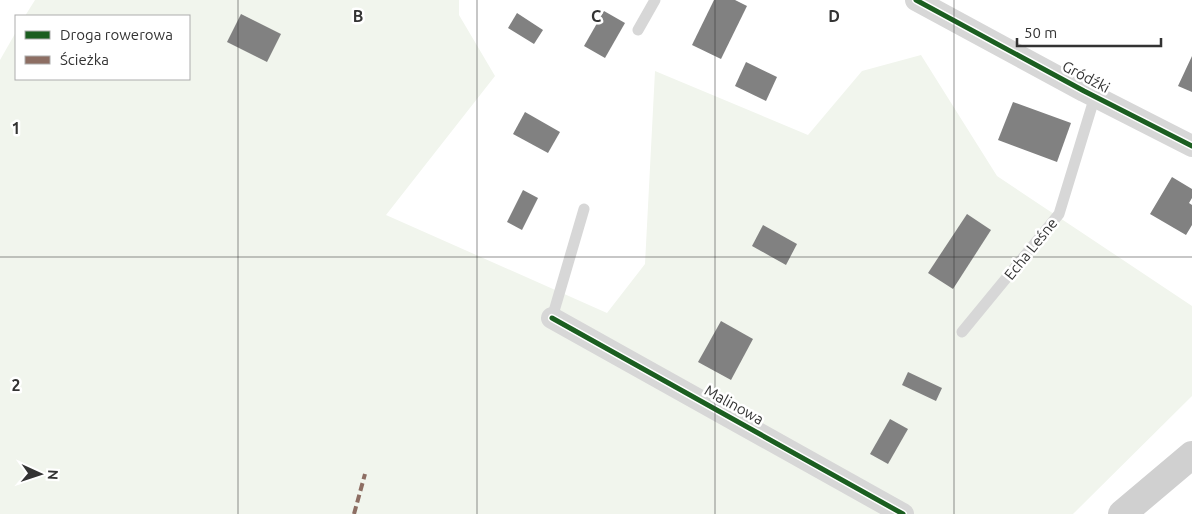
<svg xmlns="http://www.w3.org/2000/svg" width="1192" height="514" font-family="Ubuntu,sans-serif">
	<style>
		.green { fill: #f1f5ed }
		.building { fill: #818181 }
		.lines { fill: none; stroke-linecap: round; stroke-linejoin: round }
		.lane { stroke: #d7d7d7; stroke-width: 11 }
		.street { stroke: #d7d7d7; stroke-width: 22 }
		.secondary { stroke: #d0d0d0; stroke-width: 28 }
		.quiet { stroke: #8d6e63; stroke-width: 4; stroke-dasharray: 8 4; stroke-linecap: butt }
		.cycleway-casing { stroke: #fff; stroke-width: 8 }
		.cycleway { stroke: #1b5e20; stroke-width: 5 }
		.grid { fill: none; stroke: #333; stroke-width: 1; stroke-opacity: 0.55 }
		.labels { text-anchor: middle; stroke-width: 5; stroke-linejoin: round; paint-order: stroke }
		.street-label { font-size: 15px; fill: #333; stroke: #fff }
		.grid-label { font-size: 16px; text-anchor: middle; font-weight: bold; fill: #333; stroke: #fff; stroke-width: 5; stroke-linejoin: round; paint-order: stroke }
	</style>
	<rect width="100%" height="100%" fill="#fff"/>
	<polygon class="green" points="35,0 459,0 459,15 495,76 386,215 607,313 645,264 655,71 808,135 862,71 921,55 997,176 1192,306 1192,396 1073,514 0,514 0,60 16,32 16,79 189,79 189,16 25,16"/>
	<g class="building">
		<polygon points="714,0 735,0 747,6 721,59 692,45"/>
		<polygon points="604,11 625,23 605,58 584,46"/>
		<polygon points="517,13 543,30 534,44 508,28"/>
		<polygon points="241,14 281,34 267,62 227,42"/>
		<polygon points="1192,56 1192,92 1178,86"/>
		<polygon points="746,62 777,77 766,101 735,86"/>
		<polygon points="1013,102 1071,123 1057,162 998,140"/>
		<polygon points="525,112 560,132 548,153 513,134"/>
		<polygon points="1172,177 1192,189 1192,198 1189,203 1192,205 1192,225 1186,235 1150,214"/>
		<polygon points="523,190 538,198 522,230 507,222"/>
		<polygon points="967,214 991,230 953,289 928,273"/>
		<polygon points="763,225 797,244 786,265 752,246"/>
		<polygon points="721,321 753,339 731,380 698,362"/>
		<polygon points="908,372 942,388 936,401 902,385"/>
		<polygon points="890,419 908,429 888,464 870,454"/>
	</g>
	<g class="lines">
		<g class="lane">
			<polyline points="638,30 655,0"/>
			<polyline points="552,318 584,209"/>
			<polyline points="962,332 1059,214 1095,96"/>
		</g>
		<g class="street">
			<polyline points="916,0 1084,91 1192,146"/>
			<polyline points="552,318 903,514"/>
		</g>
		<polyline class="secondary" points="1122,514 1192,455"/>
		<polyline class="quiet" points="354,514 365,474"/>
		<defs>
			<g id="cycleway">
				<polyline points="916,0 1084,91 1192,146"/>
				<polyline points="552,318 903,514"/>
			</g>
		</defs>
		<use href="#cycleway" class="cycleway-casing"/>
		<use href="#cycleway" class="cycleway"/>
	</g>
	<path class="grid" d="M238,0V514M477,0V514M715,0V514M954,0V514M0,257H1192"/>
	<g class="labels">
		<g class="street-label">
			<text transform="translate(1086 77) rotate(28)" y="5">Gródźki</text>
			<text transform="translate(1031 249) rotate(-51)" y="5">Echa Leśne</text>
			<text transform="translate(734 405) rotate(29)" y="5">Malinowa</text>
		</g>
	</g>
	<g class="grid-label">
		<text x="358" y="22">B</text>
		<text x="596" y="22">C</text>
		<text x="834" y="22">D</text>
		<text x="16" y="134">1</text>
		<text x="16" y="391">2</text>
	</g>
	<rect x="15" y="15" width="175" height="65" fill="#ffffff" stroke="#adadad"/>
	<rect x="25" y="31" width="25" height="8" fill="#1b5e20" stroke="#adadad"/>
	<text x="60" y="40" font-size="15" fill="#333333">Droga rowerowa</text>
	<rect x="25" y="56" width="25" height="8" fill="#8d6e63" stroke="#adadad"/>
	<text x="60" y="65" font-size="15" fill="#333333">Ścieżka</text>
	<g transform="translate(40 474) rotate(93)" stroke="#ffffff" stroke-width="4" paint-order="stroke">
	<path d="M0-4L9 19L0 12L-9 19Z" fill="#333333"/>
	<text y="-8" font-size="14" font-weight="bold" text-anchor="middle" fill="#333333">N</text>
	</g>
	<path d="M1017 38v8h144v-8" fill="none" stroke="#333333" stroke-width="2.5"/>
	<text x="1024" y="38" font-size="15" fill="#333333" stroke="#ffffff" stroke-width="4" paint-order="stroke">50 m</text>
</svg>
